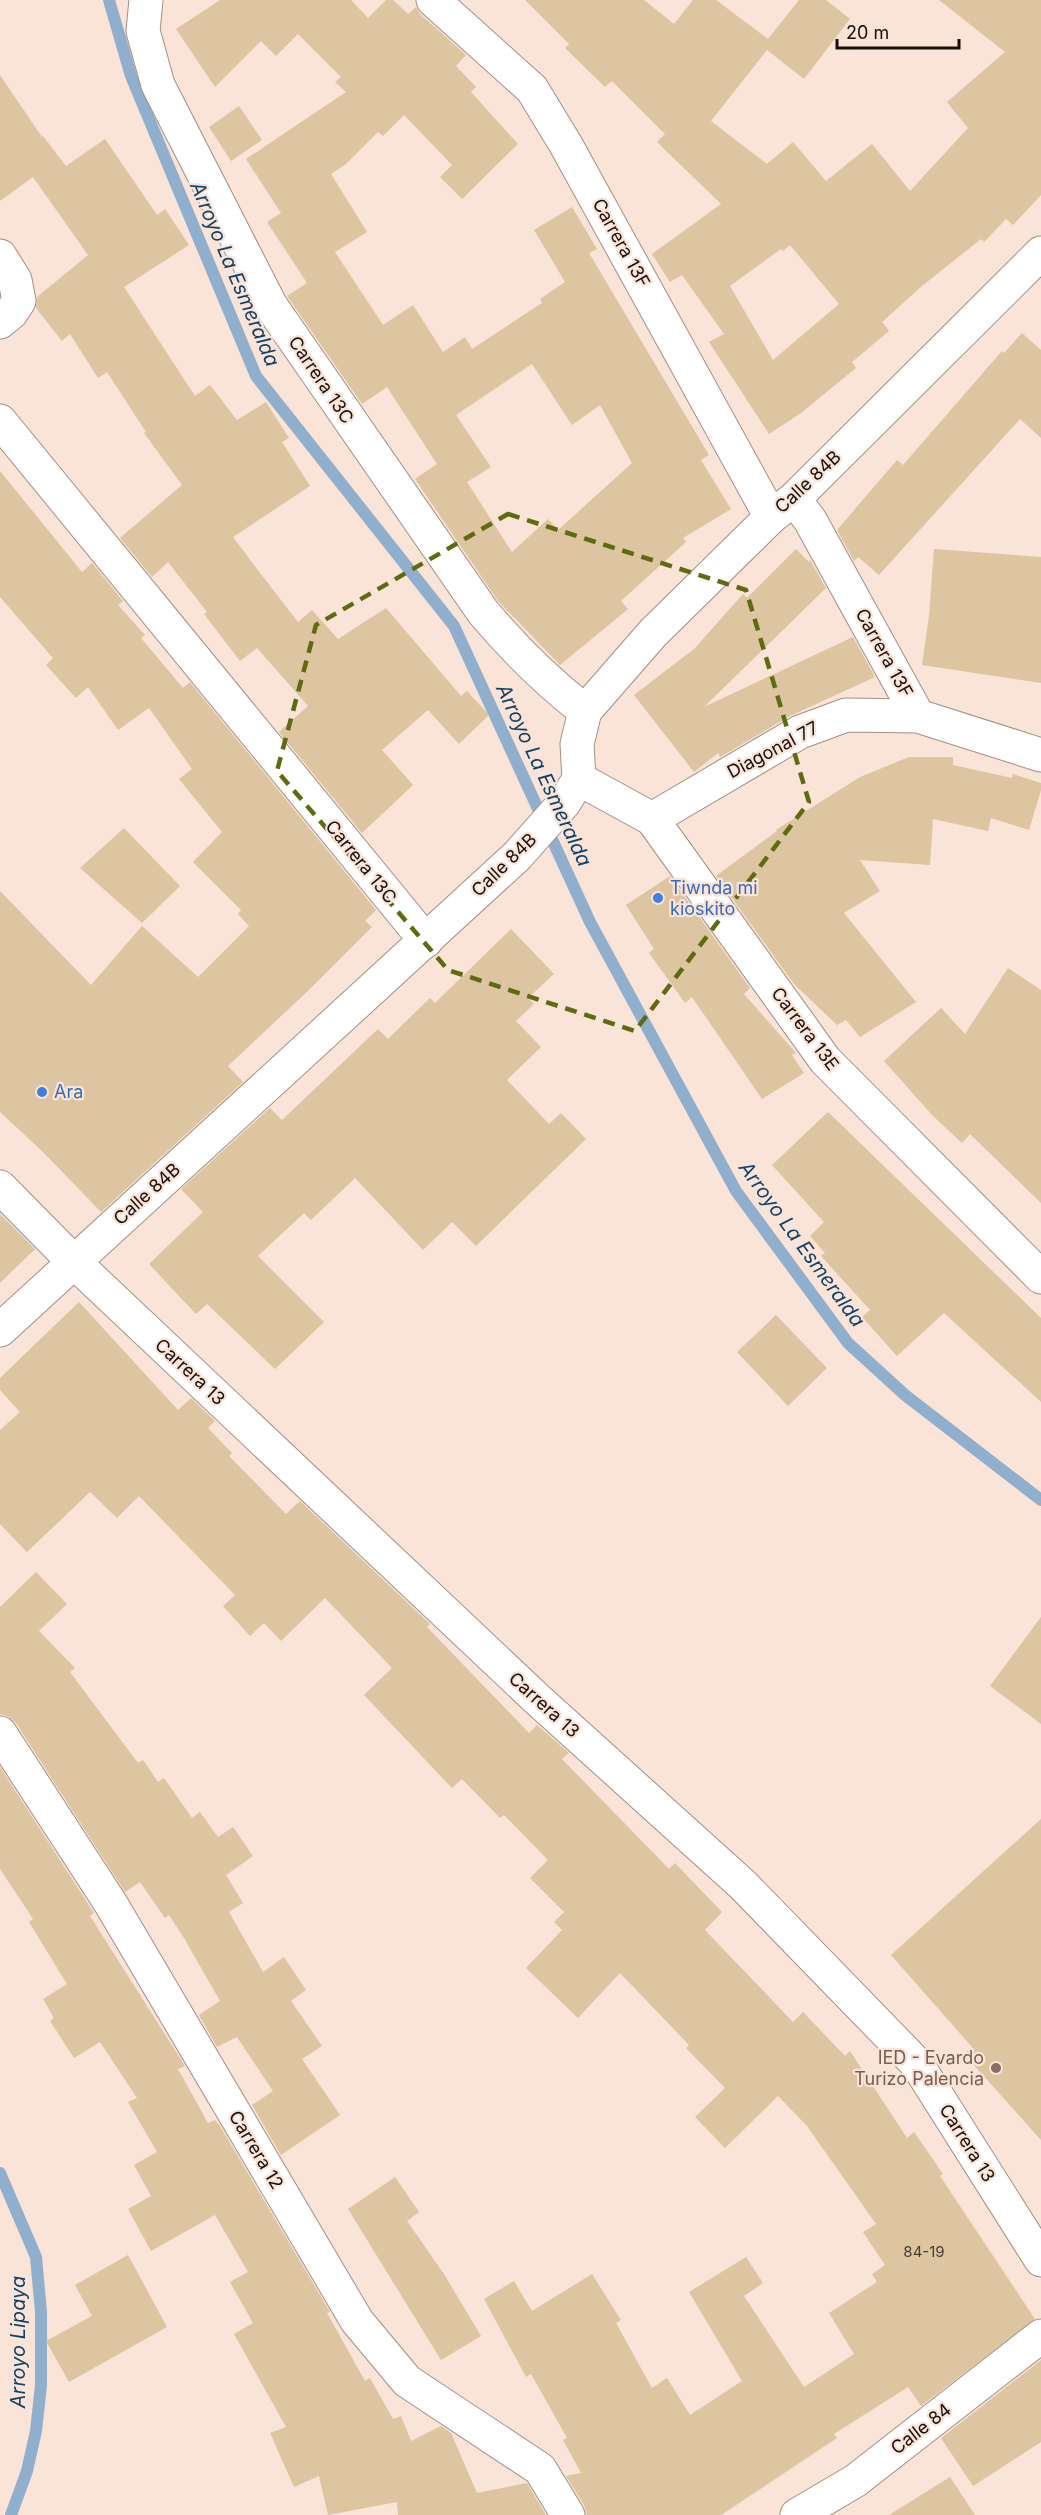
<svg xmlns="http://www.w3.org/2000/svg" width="1041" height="2515" font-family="Inter,sans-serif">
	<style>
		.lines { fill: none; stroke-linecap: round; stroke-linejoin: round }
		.stream { stroke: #90afcd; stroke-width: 12 }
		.building { fill: #dcc5a0; fill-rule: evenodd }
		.minor-casing { stroke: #a38f83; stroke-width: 35 }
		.minor { stroke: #fff; stroke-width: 33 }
		.marked { fill: none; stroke: #5f6a11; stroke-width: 4.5; stroke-dasharray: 12 8; stroke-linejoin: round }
		.shop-dot { fill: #3f7fe0; stroke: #fae3d7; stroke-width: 2 }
		.education-dot { fill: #8d6e63; stroke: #fae3d7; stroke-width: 2 }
		.labels { text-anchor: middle; stroke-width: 4.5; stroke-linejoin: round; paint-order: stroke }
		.number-label { font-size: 15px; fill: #483c30 }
		.street-label { font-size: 18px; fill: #170f0b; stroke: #fae3d7 }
		.shop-label { font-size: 18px; fill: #366cbe; stroke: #fae3d7; text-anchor: start }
		.education-label { font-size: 18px; fill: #785e54; stroke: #fae3d7; text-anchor: end }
		.water-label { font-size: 20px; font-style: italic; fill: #104269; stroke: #fae3d7 }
	</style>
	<rect width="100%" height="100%" fill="#fae3d7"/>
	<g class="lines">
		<g class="stream">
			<polyline points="109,0 131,76 256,376 454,626 590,922 736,1191 848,1343 905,1395 1041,1500"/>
			<polyline points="0,2173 36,2257 41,2312 41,2385 36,2431 27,2471 11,2515"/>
		</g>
	</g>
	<g class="building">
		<path d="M220,0H351L368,18L386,0H393L408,14L416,7L420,14L466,55L456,66L476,87L471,92L518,144L462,199L440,177L452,165L404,115L383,136L378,132L346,164L331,174L367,232L335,252L383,325L413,305L443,352L465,337L472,349L542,303L540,299L565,282L534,230L572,207L597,249L589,253L709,455L701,460L731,509L683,538L686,542L621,601L628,609L560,665L498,601L415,479L437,464L387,387L362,404L287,296L307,283L267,222L281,213L246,159L346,92L335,82L341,77L298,34L276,56L261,41L215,87L176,29ZM532,364L572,425L600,405L632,463L558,530L548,519L512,552L467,482L491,467L456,415Z"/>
		<path d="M525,0H644L674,24L693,0H716L768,39L799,0H826L850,19L804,79L767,50L711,121L767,164L793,142L826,181L872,144L910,191L968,128L947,102L1005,52L939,0H1041V195L1013,225L1006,219L984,242L981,239L922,286L882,322L889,331L852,362L856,368L801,413L769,434L709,342L724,334L682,275L670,282L652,254L721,204L657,142L665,134L612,81L605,87L565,48L569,44ZM790,245L839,304L773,360L730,286L781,249L783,251Z"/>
		<polygon points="0,75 42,137 43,136 66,166 105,139 157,215 165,209 189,245 124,287 195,396 210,385 237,420 266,402 289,438 282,442 310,486 233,537 257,569 298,622 312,610 338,639 386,608 461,696 467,691 489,715 459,744 428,710 382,750 413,785 362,833 279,732 308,706 257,648 240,661 204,614 207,612 168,562 152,577 120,538 182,485 144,433 146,432 107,372 98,378 70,334 62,341 36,308 37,297 88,255 33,177 0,201"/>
		<polygon points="239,106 262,140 231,161 209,127"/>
		<polygon points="1022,333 1041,350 1041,438 1020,419 879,575 858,557 854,561 837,530 897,460 903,465 1002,351 1004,353"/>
		<polygon points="0,471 82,572 92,563 123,601 118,605 145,635 141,638 183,688 190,682 376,910 365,921 372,927 311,988 228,1066 243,1082 101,1212 44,1153 0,1112 0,891 91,985 142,926 198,977 249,926 238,914 241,910 193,862 222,832 179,779 192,769 149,708 118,730 88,687 76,698 46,665 53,658 0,597"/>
		<polygon points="796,549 809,562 810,560 826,588 704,707 853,637 875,677 790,716 720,757 718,753 694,772 634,695 694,649 743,594 747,598"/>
		<polygon points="934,549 1041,557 1041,683 922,665 929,616"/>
		<polygon points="909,757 953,757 953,765 1012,778 1013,774 1041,783 1041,790 1029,830 991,818 988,831 933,819 930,865 860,860 880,891 844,913 916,1002 860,1037 846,1020 837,1025 794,984 716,876 777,831 776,830 860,777"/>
		<polygon points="124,828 180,886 142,923 80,868"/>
		<polygon points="670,876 750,988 744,994 796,1053 792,1055 804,1073 762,1099 692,997 685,1003 649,953 654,949 626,905"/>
		<polygon points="511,929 554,974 528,998 534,1004 516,1021 541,1047 507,1080 549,1124 561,1113 586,1139 476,1246 452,1222 423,1250 355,1178 311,1220 304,1213 258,1256 324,1322 275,1369 207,1304 196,1314 149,1264 203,1212 181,1189 270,1108 282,1120 378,1029 388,1039 430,998 435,1003"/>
		<polygon points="1008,968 1041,990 1041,1203 970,1134 962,1143 933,1116 884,1061 941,1008 965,1034"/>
		<polygon points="828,1112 1041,1318 1041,1402 944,1313 897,1356 862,1317 870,1310 821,1256 825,1253 810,1236 824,1222 772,1165"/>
		<polygon points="0,1214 35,1249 0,1283"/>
		<polygon points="79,1302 178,1410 191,1398 215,1421 208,1428 232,1453 229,1456 286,1514 300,1501 430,1624 427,1627 529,1733 537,1725 569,1753 562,1759 669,1869 675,1863 722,1912 705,1930 793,2022 803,2012 845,2056 850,2051 907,2138 914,2132 943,2174 940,2176 1035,2319 921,2406 908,2387 834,2434 837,2438 721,2515 587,2515 584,2505 566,2476 581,2473 563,2440 567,2438 531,2374 526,2377 484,2299 514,2281 532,2311 592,2274 621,2320 616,2323 652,2388 667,2378 690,2415 742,2381 689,2292 746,2257 763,2283 744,2296 804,2387 854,2354 829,2313 877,2282 872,2274 885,2265 863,2232 876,2224 807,2126 778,2096 725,2148 695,2117 725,2088 686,2048 689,2045 620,1973 578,2018 526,1968 562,1930 554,1922 564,1912 530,1878 548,1860 504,1815 500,1818 462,1779 452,1788 364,1695 392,1668 325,1598 281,1641 264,1623 250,1636 223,1606 235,1595 139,1496 117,1518 90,1492 27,1552 0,1524 0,1430 20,1412 0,1390 0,1378"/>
		<polygon points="776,1315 827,1368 788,1406 737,1352"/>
		<polygon points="36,1572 67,1604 39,1631 75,1668 70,1672 138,1763 143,1760 158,1782 164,1778 192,1818 200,1812 218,1837 233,1827 253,1856 226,1875 243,1903 229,1912 263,1972 284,1957 306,1990 291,2001 322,2046 302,2059 340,2115 281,2155 252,2105 273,2091 237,2037 217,2047 199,2015 220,2001 184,1938 169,1915 165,1918 140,1882 125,1892 16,1723 9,1717 0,1714 0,1607"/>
		<polygon points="1041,1617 1041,1724 990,1686"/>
		<polygon points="0,1767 94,1913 90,1916 185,2066 178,2069 208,2123 215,2120 220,2126 330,2312 327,2313 365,2381 370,2378 393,2419 401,2416 411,2441 441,2426 451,2433 477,2493 527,2483 546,2515 398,2515 397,2502 328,2515 319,2476 294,2487 270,2433 286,2427 234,2334 253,2323 230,2282 248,2272 215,2215 151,2251 128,2209 151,2196 134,2165 157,2152 128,2102 137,2098 100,2042 74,2058 50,2021 54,2018 43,1999 67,1984 29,1922 33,1919 0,1869"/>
		<polygon points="1041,1819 1041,2140 964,2054 972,2047 891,1955"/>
		<polygon points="395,2177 419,2212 407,2221 444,2274 481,2336 441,2360 348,2209"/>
		<polygon points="128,2255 167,2327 69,2382 46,2341 92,2316 75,2285"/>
		<polygon points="1041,2360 1041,2442 973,2486 941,2438"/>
		<polygon points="950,2477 975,2515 889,2515"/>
	</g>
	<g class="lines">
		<defs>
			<g id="minor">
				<path d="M146,0L143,31L158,85L271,306L483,612C515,650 545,680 585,711"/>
				<polyline points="433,0 532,89 566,145 771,517"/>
				<polyline points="0,256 15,280 19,301 11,313 0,322"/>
				<polyline points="0,421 426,941"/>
				<polyline points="794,499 810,520 918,716"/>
				<polyline points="579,779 652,819 825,1060 1041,1277"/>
				<polyline points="652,819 800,732 846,715 918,716 1041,755"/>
				<polyline points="0,1187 73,1261 537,1699 743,1885 917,2064 1041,2260"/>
				<polyline points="0,1330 517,856 564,803 579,779 577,744 585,711 653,633 771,517 794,499 1041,253"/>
				<polyline points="0,1733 111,1904 357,2321 407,2381 540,2469 568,2515"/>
				<polyline points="797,2515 855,2481 1041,2336"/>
			</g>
		</defs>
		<use href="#minor" class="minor-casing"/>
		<use href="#minor" class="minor"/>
	</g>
	<path class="marked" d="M508,514L746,590L809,802L635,1031L448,970L277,771L316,625Z"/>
	<g class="shop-dot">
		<circle cx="658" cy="898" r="6"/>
		<circle cx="42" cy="1092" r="6"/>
	</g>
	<circle class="education-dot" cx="996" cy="2068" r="6"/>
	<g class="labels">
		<g class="number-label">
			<text x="924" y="2257">84-19</text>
		</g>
		<g class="street-label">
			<text transform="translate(621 243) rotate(61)" y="6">Carrera 13F</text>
			<text transform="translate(321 380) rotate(56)" y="6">Carrera 13C</text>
			<text transform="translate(808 482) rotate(-43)" y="6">Calle 84B</text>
			<text transform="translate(884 653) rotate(61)" y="6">Carrera 13F</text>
			<text transform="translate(773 750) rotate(-28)" y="6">Diagonal 77</text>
			<text transform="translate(361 862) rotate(51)" y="6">Carrera 13C</text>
			<text transform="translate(504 865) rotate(-44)" y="6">Calle 84B</text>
			<text transform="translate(805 1029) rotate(53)" y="6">Carrera 13E</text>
			<text transform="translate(147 1194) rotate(-42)" y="6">Calle 84B</text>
			<text transform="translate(190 1372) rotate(43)" y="6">Carrera 13</text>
			<text transform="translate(544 1705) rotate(42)" y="6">Carrera 13</text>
			<text transform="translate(967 2143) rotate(58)" y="6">Carrera 13</text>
			<text transform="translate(256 2150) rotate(59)" y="6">Carrera 12</text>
			<text transform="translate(921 2429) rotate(-38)" y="6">Calle 84</text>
		</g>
		<g class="shop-label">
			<text x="670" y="894">Tiwnda mi<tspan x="670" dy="21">kioskito</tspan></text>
			<text x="54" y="1098">Ara</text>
		</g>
		<g class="education-label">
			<text x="984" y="2064">IED - Evardo<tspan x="984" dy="21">Turizo Palencia</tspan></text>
		</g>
		<g class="water-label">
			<text transform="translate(235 274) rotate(67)" y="7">Arroyo La Esmeralda</text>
			<text transform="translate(544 775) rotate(65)" y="7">Arroyo La Esmeralda</text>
			<text transform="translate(802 1244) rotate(54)" y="7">Arroyo La Esmeralda</text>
			<text transform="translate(18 2342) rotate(-90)" y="7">Arroyo Lipaya</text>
		</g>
	</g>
	<path d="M837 39v9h122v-9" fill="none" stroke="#170f0b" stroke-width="3"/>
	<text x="846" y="39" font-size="18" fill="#170f0b" stroke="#fae3d7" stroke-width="4.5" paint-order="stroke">20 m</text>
</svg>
